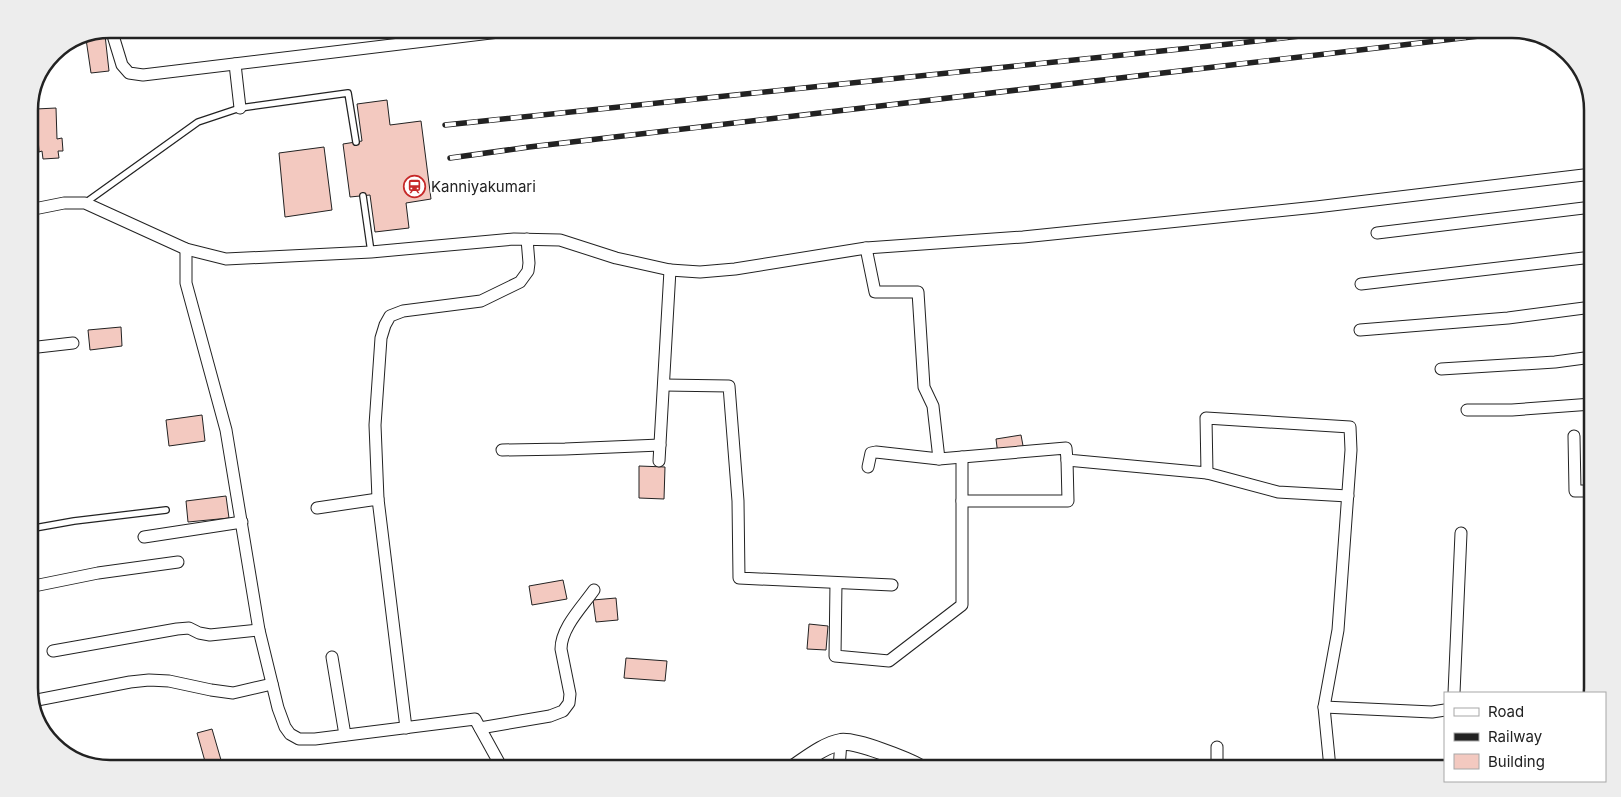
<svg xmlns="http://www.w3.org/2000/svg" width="1621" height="797" font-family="Inter,sans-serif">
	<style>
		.building { fill: #f3c9c0; stroke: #222 }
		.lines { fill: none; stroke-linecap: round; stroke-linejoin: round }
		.lane-casing { stroke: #222; stroke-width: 8 }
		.street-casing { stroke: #222; stroke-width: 13 }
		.secondary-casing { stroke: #222; stroke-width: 18 }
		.lane { stroke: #fff; stroke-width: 5.5 }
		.street { stroke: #fff; stroke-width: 11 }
		.secondary { stroke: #fff; stroke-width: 16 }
		.rail-casing { stroke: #222; stroke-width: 5.5 }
		.rail { stroke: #fff; stroke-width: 4; stroke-dasharray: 11; stroke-linecap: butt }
		.labels { text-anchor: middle; stroke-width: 4; stroke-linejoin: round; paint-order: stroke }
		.poi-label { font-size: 15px; fill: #222; stroke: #fff; text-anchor: start }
		.rim { fill: none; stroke: #222; stroke-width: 2.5 }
	</style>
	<rect width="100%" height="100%" fill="#fff"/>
	<g class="building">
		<polygon points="105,35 109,71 91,73 86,39"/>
		<polygon points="387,100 390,125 421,121 431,199 406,203 409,228 375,232 370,195 350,197 343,144 362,141 357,104"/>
		<polygon points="56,108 57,139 62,138 63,151 58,151 59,158 43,159 42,151 39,152 36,109"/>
		<polygon points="324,147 332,210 285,217 279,153"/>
		<polygon points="121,327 122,346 90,350 88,330"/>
		<polygon points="202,415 205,441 169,446 166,420"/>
		<polygon points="1021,435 1024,451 998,455 996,439"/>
		<polygon points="639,466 665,467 664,499 639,498"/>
		<polygon points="226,496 229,518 188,522 186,501"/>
		<polygon points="563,580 567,599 532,605 529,586"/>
		<polygon points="616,598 618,620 596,622 593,600"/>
		<polygon points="809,624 828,626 826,650 807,649"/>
		<polygon points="626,658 667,661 665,681 624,678"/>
		<polygon points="212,729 221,760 206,765 197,733"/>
	</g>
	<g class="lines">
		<defs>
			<g id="lane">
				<polyline points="363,196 371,252"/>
				<polyline points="85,203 198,122 240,108 348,93 356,142"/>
				<polyline points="29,529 74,521 166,510"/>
			</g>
			<g id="street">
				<polyline points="111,29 122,65 129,73 143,75 524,29"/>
				<polyline points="235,64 240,108"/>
				<polyline points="29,210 64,203 85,203 186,249 226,259 371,252 514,239 560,240 616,258 670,270 700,272 735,269 866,248 1023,237 1316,207 1592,174"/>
				<polyline points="1377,233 1592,207"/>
				<polyline points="866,248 875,292 918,292 924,387 933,406 939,459 1066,448 1067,460 1207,473 1206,418 1350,427 1351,450 1338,630 1324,707 1330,768"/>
				<polyline points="186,249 186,283 226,430 259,630 278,708 285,727 290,734 299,739 315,739 475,719 502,768"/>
				<polyline points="1361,284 1592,257"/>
				<polyline points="1360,330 1508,318 1592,307"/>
				<polyline points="29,348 73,343"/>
				<polyline points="1441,369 1555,362 1592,357"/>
				<polyline points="664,385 729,386 738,501 739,578 892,585"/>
				<polyline points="1467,410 1512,410 1592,404"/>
				<polyline points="1574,436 1575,491 1592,491"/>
				<polyline points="502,450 565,449 660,445"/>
				<polyline points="659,461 670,270"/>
				<polyline points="868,467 871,453 876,452 939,459"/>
				<polyline points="1207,473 1278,492 1348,496"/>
				<polyline points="378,499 375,425 381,338 385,325 390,316 403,311 481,301 520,282 528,271 529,263 527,239"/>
				<polyline points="962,501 1068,501 1067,460"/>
				<polyline points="317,508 378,499 406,728"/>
				<polyline points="144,537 242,522"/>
				<polyline points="1590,538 1592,538"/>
				<polyline points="1590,582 1592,582"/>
				<polyline points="836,583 835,656 889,661 962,605 962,457"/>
				<polyline points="29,587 98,573 178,562"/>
				<polyline points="53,651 177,629 189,628 199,633 210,635 259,630"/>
				<polyline points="332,657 345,735"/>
				<polyline points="1454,693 1461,533"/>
				<polyline points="32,701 130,682 149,680 169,681 211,690 233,693 272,684"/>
				<polyline points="1324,707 1432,712 1445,710"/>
				<path d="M480,728L550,716L563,711L569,703L570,694L561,649C561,628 582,607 594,590"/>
				<polyline points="1217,747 1217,768"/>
				<polyline points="839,768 841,742"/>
			</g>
			<path id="secondary" d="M793,768C807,759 824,745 841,742C856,740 907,760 921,768"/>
		</defs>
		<use href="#lane" class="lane-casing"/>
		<use href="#street" class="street-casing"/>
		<use href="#secondary" class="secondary-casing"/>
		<use href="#lane" class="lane"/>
		<use href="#street" class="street"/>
		<use href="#secondary" class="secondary"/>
		<defs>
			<g id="rail">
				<polyline points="445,125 1239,43 1361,29"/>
				<polyline points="450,158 529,147 1522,31"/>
			</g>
		</defs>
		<use href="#rail" class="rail-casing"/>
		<use href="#rail" class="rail"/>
	</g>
	<defs>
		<symbol id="station-ring" viewBox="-11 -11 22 22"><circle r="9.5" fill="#fff" stroke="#c62828" stroke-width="1.5"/><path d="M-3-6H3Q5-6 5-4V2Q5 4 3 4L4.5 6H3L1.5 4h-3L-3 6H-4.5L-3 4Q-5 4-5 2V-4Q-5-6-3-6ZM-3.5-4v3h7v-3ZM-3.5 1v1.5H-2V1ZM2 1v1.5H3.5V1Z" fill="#c62828"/></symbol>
	</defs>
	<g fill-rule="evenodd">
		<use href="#station-ring" x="402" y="174" width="25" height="25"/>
	</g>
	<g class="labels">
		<g class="poi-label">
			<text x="431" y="192">Kanniyakumari</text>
		</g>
	</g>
	<path d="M0 0H1621V797H0ZM110 38H1512A72 72 0 0 1 1584 110V688A72 72 0 0 1 1512 760H110A72 72 0 0 1 38 688V110A72 72 0 0 1 110 38Z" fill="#ededed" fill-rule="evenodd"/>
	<path class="rim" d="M110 38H1512A72 72 0 0 1 1584 110V688A72 72 0 0 1 1512 760H110A72 72 0 0 1 38 688V110A72 72 0 0 1 110 38Z"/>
	<rect x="1444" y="692" width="162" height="90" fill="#ffffff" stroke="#a7a7a7"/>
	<rect x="1454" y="708" width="25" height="8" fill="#ffffff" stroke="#a7a7a7"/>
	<text x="1488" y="717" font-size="15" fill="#222222">Road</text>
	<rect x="1454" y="733" width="25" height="8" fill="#222222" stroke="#a7a7a7"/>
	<text x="1488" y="742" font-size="15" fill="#222222">Railway</text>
	<rect x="1454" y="754" width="25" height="15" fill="#f3c9c0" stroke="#a7a7a7"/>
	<text x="1488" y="767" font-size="15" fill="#222222">Building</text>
</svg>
